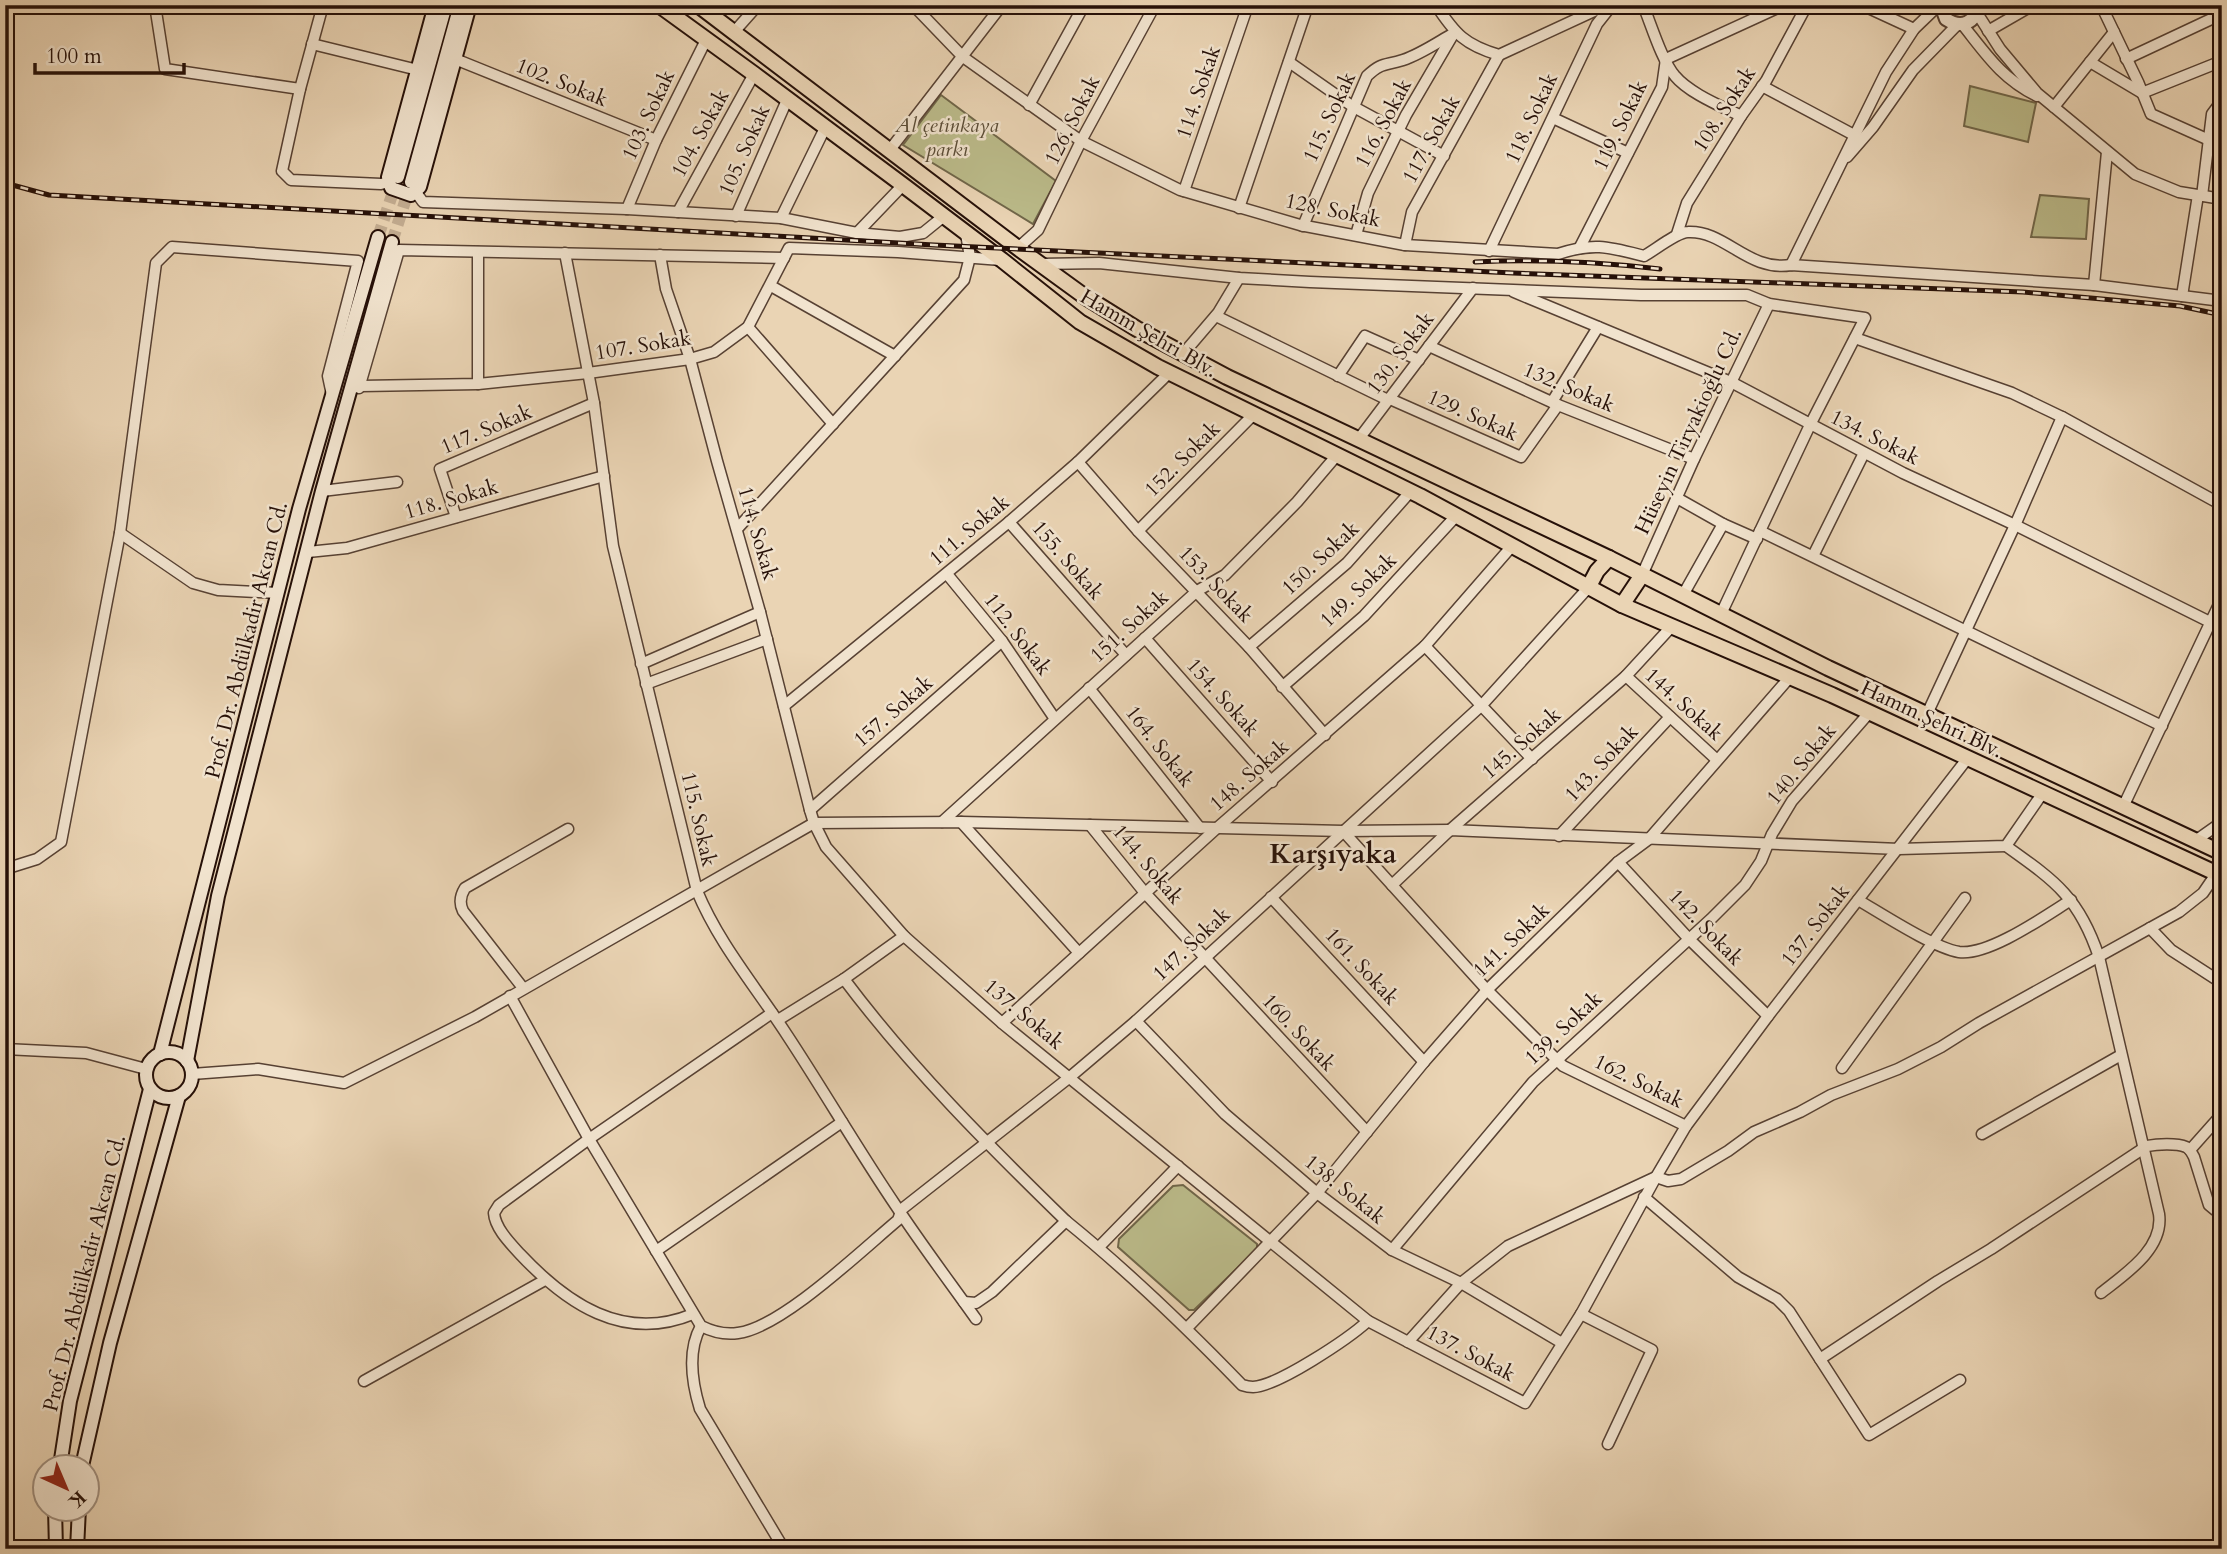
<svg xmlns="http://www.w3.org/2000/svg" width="2227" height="1554" font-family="Cardo,serif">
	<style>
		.green { fill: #bbbb8a; stroke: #706649; stroke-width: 2 }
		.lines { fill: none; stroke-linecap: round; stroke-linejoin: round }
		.secondary-tunnel { stroke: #c3ad92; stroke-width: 12; stroke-dasharray: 12 6; stroke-linecap: butt }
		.minor-casing { stroke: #574133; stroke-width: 13 }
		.tertiary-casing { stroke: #574133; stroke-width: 16 }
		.secondary-casing { stroke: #261008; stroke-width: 16 }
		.primary-casing { stroke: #261008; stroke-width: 18 }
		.minor { stroke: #f1e3ce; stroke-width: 10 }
		.tertiary { stroke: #f1e3ce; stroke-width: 12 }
		.secondary { stroke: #f1e3ce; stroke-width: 12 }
		.primary { stroke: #ead4b4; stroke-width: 14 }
		.rail-casing { stroke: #261008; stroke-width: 5 }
		.rail { stroke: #f1e3ce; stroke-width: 2.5; stroke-dasharray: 8; stroke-linecap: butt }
		.labels { text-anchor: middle; stroke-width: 5; stroke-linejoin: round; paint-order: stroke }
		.street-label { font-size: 21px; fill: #261008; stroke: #f1e3ce }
		.park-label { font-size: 21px; font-style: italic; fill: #5a4c36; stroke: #f1e3ce }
		.district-label { font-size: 28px; font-weight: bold; fill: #261008; stroke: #f1e3ce }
	</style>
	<rect width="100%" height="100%" fill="#ead4b4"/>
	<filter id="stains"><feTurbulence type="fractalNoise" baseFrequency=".00286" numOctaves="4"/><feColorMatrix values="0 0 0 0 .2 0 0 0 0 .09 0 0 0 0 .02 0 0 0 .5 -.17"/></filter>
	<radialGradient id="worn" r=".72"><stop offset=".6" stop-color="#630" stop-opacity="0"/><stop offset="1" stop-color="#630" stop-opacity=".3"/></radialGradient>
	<g class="green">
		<polygon points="1970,86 2036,103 2028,142 1964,126"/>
		<polygon points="941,95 1056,181 1033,224 903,145"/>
		<polygon points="2040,195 2089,199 2086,239 2031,237"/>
		<polygon points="1183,1185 1257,1244 1257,1249 1194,1310 1189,1310 1118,1247 1119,1239 1173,1186"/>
	</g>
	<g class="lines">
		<g class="secondary-tunnel">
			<polyline points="378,237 397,180"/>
			<polyline points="392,242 410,186"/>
		</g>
		<defs>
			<g id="minor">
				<polyline points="155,5 165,69 300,89"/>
				<polyline points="323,5 300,89 282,171 291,180 381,184 389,182"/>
				<path d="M913,5L963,57L1081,141L1180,190L1300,225L1405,245L1558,254C1594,242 1609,247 1644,256C1655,250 1677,232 1688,232C1725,230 1748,272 1791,265L2094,285L2222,301"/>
				<path d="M1436,5C1455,34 1465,45 1499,55L1607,5"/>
				<path d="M1643,5C1651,24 1662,61 1675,76C1689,93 1721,106 1741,116"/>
				<polyline points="1862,5 1914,29"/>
				<polyline points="2101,5 2138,82 2151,114 2209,140"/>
				<polyline points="1977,13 2000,49 2037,93 2135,174 2179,192 2222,199"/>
				<path d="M1962,24C1986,54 2001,78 2037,96"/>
				<polyline points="1988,31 2033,5"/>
				<polyline points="734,32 758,5"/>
				<polyline points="312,44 418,70"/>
				<polyline points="455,59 656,140"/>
				<polyline points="2126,59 2222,14"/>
				<polyline points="1289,62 1352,106 1444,156"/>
				<polyline points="2090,62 2142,93 2222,61"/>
				<polyline points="1762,86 1854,135"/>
				<polyline points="1029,105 1084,5"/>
				<polyline points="2054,107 2114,32"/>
				<polyline points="1553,118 1628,153"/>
				<polyline points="889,151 1002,5"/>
				<polyline points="1847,157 1873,127 1913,70 1957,25"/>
				<polyline points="415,191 423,202 627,209 781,218 857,233 900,237 923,233 944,216"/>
				<polyline points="1184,191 1248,5"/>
				<polyline points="2202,196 2212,114 2218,106 2222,105"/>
				<polyline points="1239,208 1308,5"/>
				<polyline points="627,209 656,140 706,40"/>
				<polyline points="678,212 754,74"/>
				<polyline points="736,216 787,100"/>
				<polyline points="781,218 825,128"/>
				<path d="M1303,226L1367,76C1382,62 1384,66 1403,60C1421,54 1438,42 1454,33"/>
				<polyline points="857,233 903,185"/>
				<polyline points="1677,234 1687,203 1741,116 1766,81 1807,5"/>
				<polyline points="1356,235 1368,193 1406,115 1454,33"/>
				<polyline points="1405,245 1412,212 1499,55"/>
				<polyline points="1580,247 1662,87 1666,59 1784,5"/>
				<polyline points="1018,248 1038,230 1081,141 1155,5"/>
				<polyline points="1489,251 1597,24 1612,5"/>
				<polyline points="478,252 478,384"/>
				<path d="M565,253L594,403L613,546L697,891C719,944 756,987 787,1035C824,1091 858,1150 896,1206C921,1244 949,1281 976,1319"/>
				<polyline points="660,255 666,289 690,359 717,461 760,612 810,810 814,823 826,847 904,936 1002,1023 1368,1321 1525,1403 1581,1314 1656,1177 1686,1126 1768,1016 1967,759"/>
				<polyline points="1041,264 1099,263 1239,278 1310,282 1641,295 1747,295 1769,304 1865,318 1810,425 1760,531 2162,726"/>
				<polyline points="1791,265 1886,72 1914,29 1939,5"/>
				<polyline points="2094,285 2107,152"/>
				<polyline points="771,286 895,356"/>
				<polyline points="1514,292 1731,382 1903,473 2015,525 2222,628"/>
				<polyline points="2182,296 2198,195"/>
				<polyline points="1216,316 1388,400"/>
				<polyline points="748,327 833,424"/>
				<polyline points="1855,338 2012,393 2062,417"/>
				<polyline points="1429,346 1558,405 1694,459"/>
				<polyline points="1183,354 1218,313 1239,278"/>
				<polyline points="1338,376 1365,336 1419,360"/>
				<polyline points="361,386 478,384 588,373 690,359 714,352 748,327 789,248 898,252 1001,260"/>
				<polyline points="359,388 399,250 784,258"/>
				<polyline points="1390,399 1521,457 1558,405"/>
				<polyline points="1552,402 1598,327"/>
				<polyline points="1358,440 1473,288"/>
				<polyline points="1078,462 1138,531 1249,647 1325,735"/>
				<polyline points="322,491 397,482"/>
				<polyline points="1677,498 1723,524 1757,539"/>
				<polyline points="456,517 440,469 594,403"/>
				<polyline points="1009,522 1126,655"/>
				<polyline points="737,529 964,280 970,257 966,234"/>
				<polyline points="1138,531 1254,414"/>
				<polyline points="120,533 193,583 218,590 278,593"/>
				<polyline points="308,552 347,548 604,476"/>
				<polyline points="1813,556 1864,453"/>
				<polyline points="947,574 1002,641 1055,719"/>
				<polyline points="1642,575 1694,459 1769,304"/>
				<polyline points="1683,595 1723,524"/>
				<polyline points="1721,614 1760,531"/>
				<polyline points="1145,638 1272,782"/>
				<polyline points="1425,646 1532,759"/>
				<polyline points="1249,647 1347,563 1411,491"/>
				<polyline points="641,664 760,612"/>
				<polyline points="1626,676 1717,760"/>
				<polyline points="646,684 767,639"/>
				<polyline points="1282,687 1364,616 1456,516"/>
				<polyline points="1089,688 1200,828"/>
				<polyline points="784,706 1009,522 1078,462 1169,373"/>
				<polyline points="1927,714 2016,523 2062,417 2222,505"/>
				<polyline points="2123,807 2222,598"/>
				<polyline points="810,810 1002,641"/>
				<polyline points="942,822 1197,591 1225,575 1297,502 1337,455"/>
				<polyline points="961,822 1079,953"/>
				<polyline points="1090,825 1145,893 1367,1132"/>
				<polyline points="1343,831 1487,990 1563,1066 1686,1126"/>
				<polyline points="1559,836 1670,717"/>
				<polyline points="2195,841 2222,822"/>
				<path d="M2006,846C2055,881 2079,897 2099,957L2159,1214C2164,1249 2125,1274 2101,1293"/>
				<polyline points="1618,862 1689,939 1768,1016"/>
				<polyline points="5,869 37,859 61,842 120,533 156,263 172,247 358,261 328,376 332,395"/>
				<polyline points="1392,885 1450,830 1626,676 1672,626"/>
				<polyline points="1271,897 1424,1062"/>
				<path d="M1858,900C1882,914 1934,948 1959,952C1989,956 2045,916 2071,900"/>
				<polyline points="2150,928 2171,950 2222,983"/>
				<path d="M904,936L844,979C910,1067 988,1145 1066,1221L992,1292L976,1303L964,1302"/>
				<path d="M523,988L463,911C459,903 460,896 465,888L568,829"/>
				<path d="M510,996L589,1139L701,1326C713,1332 725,1335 738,1333C781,1328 862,1250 898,1220L902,1209L1070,1077L1136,1021L1482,705L1588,588"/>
				<polyline points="778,1020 844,979"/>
				<polyline points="1136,1021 1225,1114 1317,1193 1392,1250 1461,1283 1562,1343"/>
				<polyline points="1002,1023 1217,828 1425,646 1512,546"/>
				<polyline points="5,1049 86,1053 146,1069"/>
				<polyline points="1842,1068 1965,898"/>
				<polyline points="192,1074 258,1069 344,1083 475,1017 814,823 961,822 1343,831 1450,830 1899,849 2006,846 2042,794"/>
				<polyline points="1982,1134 2121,1055"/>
				<polyline points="2190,1150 2222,1114"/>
				<polyline points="1644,1197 1738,1277 1777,1299 1789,1311 1869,1435 1960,1380"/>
				<path d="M1066,1221C1129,1272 1186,1327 1242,1385C1245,1386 1249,1387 1253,1387C1278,1386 1348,1339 1368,1321"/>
				<polyline points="1099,1247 1178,1166"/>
				<polyline points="1392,1250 1533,1082 1711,919 1745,885 1761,861 1772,834 1792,801 1869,713"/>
				<polyline points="656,1251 842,1122"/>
				<path d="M693,1314C623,1343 566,1303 520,1254C510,1243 495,1228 494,1213L499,1205L589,1139L772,1013"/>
				<polyline points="1581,1314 1652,1350 1608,1444"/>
				<path d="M701,1326C687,1351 692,1383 700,1409L784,1549"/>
				<polyline points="1187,1328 1317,1193 1424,1062 1487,990 1618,862 1649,839 1790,677"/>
				<polyline points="1408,1342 1461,1283 1508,1246 1656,1177 1668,1181 1681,1179 1728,1151 1754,1132 1800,1112 1831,1095 1898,1069 1941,1047 1979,1023 2179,912 2203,893 2216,874"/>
				<path d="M1820,1359L1938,1281L1991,1249L2147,1146C2157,1144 2177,1143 2186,1147C2190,1149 2192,1153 2194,1157L2209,1205L2215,1210H2222"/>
				<polyline points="364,1381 545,1280"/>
			</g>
			<path id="tertiary" d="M1941,5L1946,19C1961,29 1976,23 1978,5"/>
			<g id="secondary">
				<polyline points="435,5 388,177 391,188 411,195 420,187 470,5"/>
				<polyline points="398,177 446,5"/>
				<polyline points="411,182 460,5"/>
				<circle cx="169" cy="1075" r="23"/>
				<polyline points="160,1054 299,509 378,237"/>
				<polyline points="187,1061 218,896 322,491 392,242"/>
				<polyline points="60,1466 70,1401 150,1089"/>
				<polyline points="82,1466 110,1343 179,1096"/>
				<polyline points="55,1508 56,1549"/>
				<polyline points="77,1549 79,1508"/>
			</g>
			<g id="primary">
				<polyline points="659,5 754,74 903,185 1002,260 1080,322 1158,367 1420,496 1622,605 1832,695 2222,876"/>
				<polyline points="698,5 1018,248 1084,296 1137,329 1227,377 1609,558 1828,668 2222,853"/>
				<polyline points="1588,588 1597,571 1609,558"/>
				<polyline points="1622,605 1642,575"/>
			</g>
		</defs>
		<use href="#minor" class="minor-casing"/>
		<use href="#tertiary" class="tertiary-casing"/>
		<use href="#secondary" class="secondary-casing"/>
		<use href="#primary" class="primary-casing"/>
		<use href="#minor" class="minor"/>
		<use href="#tertiary" class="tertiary"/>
		<use href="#secondary" class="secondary"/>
		<use href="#primary" class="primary"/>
		<defs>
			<g id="rail">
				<polyline points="5,183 49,195 934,245 1513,273 2023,292 2180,306 2222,315"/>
				<path d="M1475,262C1536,259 1599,262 1660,269"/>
			</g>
		</defs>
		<use href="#rail" class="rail-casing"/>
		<use href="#rail" class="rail"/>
	</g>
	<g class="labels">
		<g class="street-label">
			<text transform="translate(562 82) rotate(22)" y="7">102. Sokak</text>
			<text transform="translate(1198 92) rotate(-71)" y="7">114. Sokak</text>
			<text transform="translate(1724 109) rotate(-57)" y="7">108. Sokak</text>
			<text transform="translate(648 115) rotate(-65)" y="7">103. Sokak</text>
			<text transform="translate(1329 117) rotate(-65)" y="7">115. Sokak</text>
			<text transform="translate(1531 118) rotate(-65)" y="7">118. Sokak</text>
			<text transform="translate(1072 120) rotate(-63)" y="7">126. Sokak</text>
			<text transform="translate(1383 123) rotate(-62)" y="7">116. Sokak</text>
			<text transform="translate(1620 125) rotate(-64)" y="7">119. Sokak</text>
			<text transform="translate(700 133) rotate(-61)" y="7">104. Sokak</text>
			<text transform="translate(1431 139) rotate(-61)" y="7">117. Sokak</text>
			<text transform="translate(744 150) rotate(-66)" y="7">105. Sokak</text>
			<text transform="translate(1333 210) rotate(12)" y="7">128. Sokak</text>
			<text transform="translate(1149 333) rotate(30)" y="7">Hamm Şehri Blv.</text>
			<text transform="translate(643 345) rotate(-9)" y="7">107. Sokak</text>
			<text transform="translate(1400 353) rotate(-53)" y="7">130. Sokak</text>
			<text transform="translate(1569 387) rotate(23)" y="7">132. Sokak</text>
			<text transform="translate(1473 415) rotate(24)" y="7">129. Sokak</text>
			<text transform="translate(486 429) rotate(-23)" y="7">117. Sokak</text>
			<text transform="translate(1688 431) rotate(-65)" y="7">Hüseyin Tiryakioğlu Cd.</text>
			<text transform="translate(1875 437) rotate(27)" y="7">134. Sokak</text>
			<text transform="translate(1182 459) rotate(-45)" y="7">152. Sokak</text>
			<text transform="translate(451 499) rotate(-16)" y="7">118. Sokak</text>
			<text transform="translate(969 530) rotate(-40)" y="7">111. Sokak</text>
			<text transform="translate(758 533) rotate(74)" y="7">114. Sokak</text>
			<text transform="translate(1320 558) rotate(-43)" y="7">150. Sokak</text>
			<text transform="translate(1068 560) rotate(49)" y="7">155. Sokak</text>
			<text transform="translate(1216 584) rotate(46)" y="7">153. Sokak</text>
			<text transform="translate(1358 590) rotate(-44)" y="7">149. Sokak</text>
			<text transform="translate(1129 626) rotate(-42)" y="7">151. Sokak</text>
			<text transform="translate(1018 634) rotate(53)" y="7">112. Sokak</text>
			<text transform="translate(246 640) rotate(-76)" y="7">Prof. Dr. Abdülkadir Akcan Cd.</text>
			<text transform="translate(1223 697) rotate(48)" y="7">154. Sokak</text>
			<text transform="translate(1684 704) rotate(42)" y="7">144. Sokak</text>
			<text transform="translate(893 711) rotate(-41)" y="7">157. Sokak</text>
			<text transform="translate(1932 719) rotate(25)" y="7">Hamm Şehri Blv.</text>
			<text transform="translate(1521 743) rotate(-41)" y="7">145. Sokak</text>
			<text transform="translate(1160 746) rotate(52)" y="7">164. Sokak</text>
			<text transform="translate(1601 763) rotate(-47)" y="7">143. Sokak</text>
			<text transform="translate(1801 764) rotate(-51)" y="7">140. Sokak</text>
			<text transform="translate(1249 775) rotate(-41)" y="7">148. Sokak</text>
			<text transform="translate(699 819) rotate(77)" y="7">115. Sokak</text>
			<text transform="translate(1148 864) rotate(50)" y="7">144. Sokak</text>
			<text transform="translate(1815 925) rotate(-52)" y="7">137. Sokak</text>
			<text transform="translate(1706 927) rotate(46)" y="7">142. Sokak</text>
			<text transform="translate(1511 940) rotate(-44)" y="7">141. Sokak</text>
			<text transform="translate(1191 944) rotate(-43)" y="7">147. Sokak</text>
			<text transform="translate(1362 966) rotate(47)" y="7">161. Sokak</text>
			<text transform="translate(1024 1014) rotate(40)" y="7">137. Sokak</text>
			<text transform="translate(1563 1028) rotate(-43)" y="7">139. Sokak</text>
			<text transform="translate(1299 1032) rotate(47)" y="7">160. Sokak</text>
			<text transform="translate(1639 1081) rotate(26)" y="7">162. Sokak</text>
			<text transform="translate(1345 1189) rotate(39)" y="7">138. Sokak</text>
			<text transform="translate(84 1273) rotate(-76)" y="7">Prof. Dr. Abdülkadir Akcan Cd.</text>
			<text transform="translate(1471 1353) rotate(28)" y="7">137. Sokak</text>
		</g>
		<g class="park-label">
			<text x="947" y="132">Al çetinkaya<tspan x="947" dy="24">parkı</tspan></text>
		</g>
		<g class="district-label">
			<text x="1333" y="863">Karşıyaka</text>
		</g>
	</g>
	<rect width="2227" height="1554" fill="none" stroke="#ead4b4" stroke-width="28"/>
	<rect x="7" y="7" width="2213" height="1540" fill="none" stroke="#261008" stroke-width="3.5"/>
	<rect x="14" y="14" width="2199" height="1526" fill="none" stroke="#261008" stroke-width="2"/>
	<g transform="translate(66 1488) rotate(136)"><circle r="33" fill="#f1e3ce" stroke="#a08f7f" stroke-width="2"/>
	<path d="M0-5L12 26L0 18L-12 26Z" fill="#8f2418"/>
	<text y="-10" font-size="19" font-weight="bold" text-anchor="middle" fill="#261008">K</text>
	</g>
	<path d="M35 63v10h149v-10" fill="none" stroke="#261008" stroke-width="3.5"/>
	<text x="46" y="63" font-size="21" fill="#261008" stroke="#f1e3ce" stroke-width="5" paint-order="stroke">100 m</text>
	<rect width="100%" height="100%" filter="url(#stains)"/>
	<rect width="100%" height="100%" fill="url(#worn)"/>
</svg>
